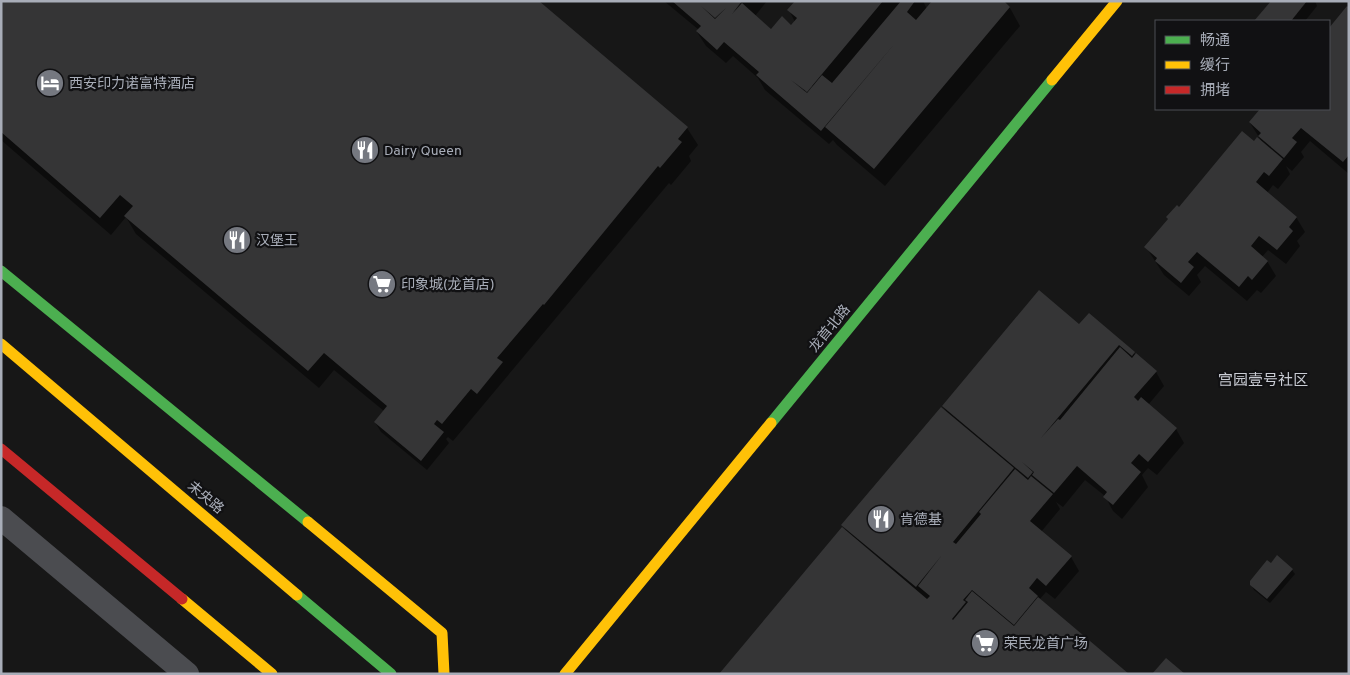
<svg xmlns="http://www.w3.org/2000/svg" width="1350" height="675" font-family="Overpass,'Noto Sans SC',sans-serif">
	<style>
		.shadow { fill: #0007; fill-rule: evenodd }
		.building { fill: #353536; fill-rule: evenodd }
		.lines { fill: none; stroke-linecap: round; stroke-linejoin: round }
		.street { stroke: #4b4c50; stroke-width: 24 }
		.fast { stroke: #4caf50; stroke-width: 11 }
		.slow { stroke: #ffc107; stroke-width: 11 }
		.jam { stroke: #c62828; stroke-width: 11 }
		.labels { text-anchor: middle; stroke-width: 4.5; stroke-linejoin: round; paint-order: stroke }
		.poi-label { font-size: 14px; fill: #a8adb8; stroke: #111113; text-anchor: start }
		.street-label { font-size: 14px; fill: #a8adb8; stroke: #111113 }
		.neighbourhood-label { font-size: 15px; fill: #c9ccd4; stroke: #111113 }
	</style>
	<rect width="100%" height="100%" fill="#171717"/>
	<g class="shadow">
		<polygon points="1,1 537,1 687,128 698,145 689,156 691,161 671,185 669,183 453,441 448,437 446,439 449,443 427,470 381,432 375,422 384,411 334,370 319,388 136,234 126,217 111,235 1,140"/>
		<path d="M664,1H767L755,16L772,30L792,26L795,22L789,10L796,1H923L927,9L1002,1L1010,8L1020,26L885,186L837,145L833,140L829,144L765,90L758,78L733,56L726,63L706,46L697,32L699,30ZM811,85L813,87L802,97L801,96Z"/>
		<polygon points="1273,1 1315,1 1317,6 1305,21 1256,21"/>
		<polygon points="1347,8 1349,9 1349,174 1310,141 1301,152 1304,157 1292,171 1286,166 1290,174 1278,189 1273,185 1267,193 1296,217 1305,232 1297,241 1300,246 1286,264 1268,250 1262,257 1267,261 1276,276 1261,293 1257,290 1247,301 1205,266 1197,275 1201,282 1189,296 1164,275 1146,247 1179,209 1254,143 1262,142 1250,123 1262,109 1329,109 1329,30"/>
		<polygon points="1089,315 1156,372 1164,386 1148,405 1176,429 1184,443 1157,475 1148,468 1142,475 1148,487 1122,519 1113,511 1105,496 1085,480 1063,507 1056,502 1060,509 1041,532 1071,557 1079,571 1055,599 1046,592 1039,600 1127,674 720,674 847,533 843,525 948,414 943,406 1080,326"/>
		<polygon points="1292,570 1295,574 1270,603 1254,590 1251,584"/>
	</g>
	<g class="building">
		<polygon points="1,1 539,1 688,127 678,139 682,142 660,168 658,166 544,305 543,304 497,358 503,362 477,394 471,389 442,424 437,420 434,424 444,432 421,461 374,422 387,406 324,353 308,371 124,216 133,206 120,195 100,218 1,132"/>
		<path d="M672,1H742L732,14L742,3L771,29L782,16L791,25L797,18L787,10L795,1H883L807,92L791,80L807,93L822,75L832,83L901,1H915L907,12L916,20L932,1H1004L1010,7L874,169L825,127L896,42L821,131L756,75L759,72L724,42L717,50L696,31L701,26ZM701,6L715,18L726,8L715,19Z"/>
		<polygon points="1271,1 1307,1 1291,21 1254,21"/>
		<polygon points="1347,6 1349,8 1349,155 1343,162 1301,128 1292,138 1297,142 1284,158 1258,136 1261,133 1249,122 1260,109 1329,109 1329,28"/>
		<polygon points="1242,131 1254,141 1257,137 1283,159 1269,176 1264,172 1256,182 1297,217 1289,227 1293,231 1277,250 1259,236 1251,246 1268,261 1252,280 1248,276 1239,287 1197,252 1188,262 1194,267 1181,283 1155,261 1157,258 1144,247 1168,219 1166,217 1177,205 1179,207"/>
		<polygon points="1039,290 1079,324 1089,313 1135,352 1132,356 1119,345 1041,438 1058,419 1060,420 1120,347 1132,358 1136,353 1157,371 1134,397 1138,401 1141,397 1177,428 1148,462 1139,454 1131,463 1141,472 1113,505 1103,497 1107,492 1077,466 1054,493 1032,475 1034,472 1022,462 1033,472 1028,478 942,406"/>
		<polygon points="941,407 1014,468 953,542 956,544 981,514 979,512 1015,469 1028,480 1031,476 1053,494 1030,521 1072,556 1046,586 1037,578 1029,588 1038,596 1014,625 972,590 963,600 966,602 952,619 953,620 968,602 965,600 972,591 1014,626 1038,597 1129,674 719,674 842,527 927,599 930,596 918,586 942,555 916,587 841,525"/>
		<polygon points="1277,555 1293,569 1267,599 1250,585 1250,581 1267,560 1271,563"/>
		<polygon points="1166,658 1185,674 1152,674"/>
	</g>
	<g class="lines">
		<polyline class="street" points="1,518 187,674"/>
		<g class="fast">
			<polyline points="1,271 308,522"/>
			<polyline points="771,423 1052,80"/>
			<polyline points="297,595 391,674"/>
		</g>
		<g class="slow">
			<polyline points="1052,80 1117,1"/>
			<polyline points="1,344 297,595"/>
			<polyline points="308,522 442,633 444,674"/>
			<polyline points="182,599 272,674"/>
			<polyline points="565,674 771,423"/>
		</g>
		<polyline class="jam" points="1,449 182,599"/>
	</g>
	<defs>
		<symbol id="hotel-disc" viewBox="-11 -11 22 22"><circle r="9.5" fill="#757880" stroke="#111113"/><path d="M-6-4.5h1.5V1H6V5H4.5V3h-9V5H-6ZM-4 0a1.8 1.8 0 1 1 3.6 0ZM.5 0V-2.5h3Q6-2.5 6 0Z" fill="#fff"/></symbol>
		<symbol id="restaurant-disc" viewBox="-11 -11 22 22"><circle r="9.5" fill="#757880" stroke="#111113"/><path d="M-5-6h1v4h1v-4h1v4h1v-4h1v5L-1.5 .5V6h-2V.5L-5-1ZM5-6V6H3V1.5H1.5Q1.5-4 5-6Z" fill="#fff"/></symbol>
		<symbol id="supermarket-disc" viewBox="-11 -11 22 22"><circle r="9.5" fill="#757880" stroke="#111113"/><path d="M-6-5.5h2.5l.6 2H6L4.5 2H-2.5L-4.4-4H-6ZM-1.5 3.2a1.3 1.3 0 1 0 .1 0ZM3 3.2a1.3 1.3 0 1 0 .1 0Z" fill="#fff"/></symbol>
	</defs>
	<g fill-rule="evenodd">
		<use href="#hotel-disc" x="34" y="67" width="32" height="32"/>
		<use href="#restaurant-disc" x="349" y="134" width="32" height="32"/>
		<use href="#restaurant-disc" x="221" y="224" width="32" height="32"/>
		<use href="#supermarket-disc" x="366" y="268" width="32" height="32"/>
		<use href="#restaurant-disc" x="865" y="503" width="32" height="32"/>
		<use href="#supermarket-disc" x="969" y="627" width="32" height="32"/>
	</g>
	<g class="labels">
		<g class="poi-label">
			<text x="69" y="88">西安印力诺富特酒店</text>
			<text x="384" y="155">Dairy Queen</text>
			<text x="256" y="245">汉堡王</text>
			<text x="401" y="289">印象城(龙首店)</text>
			<text x="900" y="524">肯德基</text>
			<text x="1004" y="648">荣民龙首广场</text>
		</g>
		<g class="street-label">
			<text transform="translate(829 328) rotate(-51)" y="5">龙首北路</text>
			<text transform="translate(206 497) rotate(40)" y="5">未央路</text>
		</g>
		<g class="neighbourhood-label">
			<text x="1263" y="385">宫园壹号社区</text>
		</g>
	</g>
	<rect width="1350" height="675" fill="none" stroke="#a8adb8" stroke-width="5"/>
	<rect x="1155" y="20" width="175" height="90" fill="#111113" stroke="#4d4f55"/>
	<rect x="1165" y="36" width="25" height="8" fill="#4caf50" stroke="#4d4f55"/>
	<text x="1200" y="45" font-size="15" fill="#a8adb8">畅通</text>
	<rect x="1165" y="61" width="25" height="8" fill="#ffc107" stroke="#4d4f55"/>
	<text x="1200" y="70" font-size="15" fill="#a8adb8">缓行</text>
	<rect x="1165" y="86" width="25" height="8" fill="#c62828" stroke="#4d4f55"/>
	<text x="1200" y="95" font-size="15" fill="#a8adb8">拥堵</text>
</svg>
